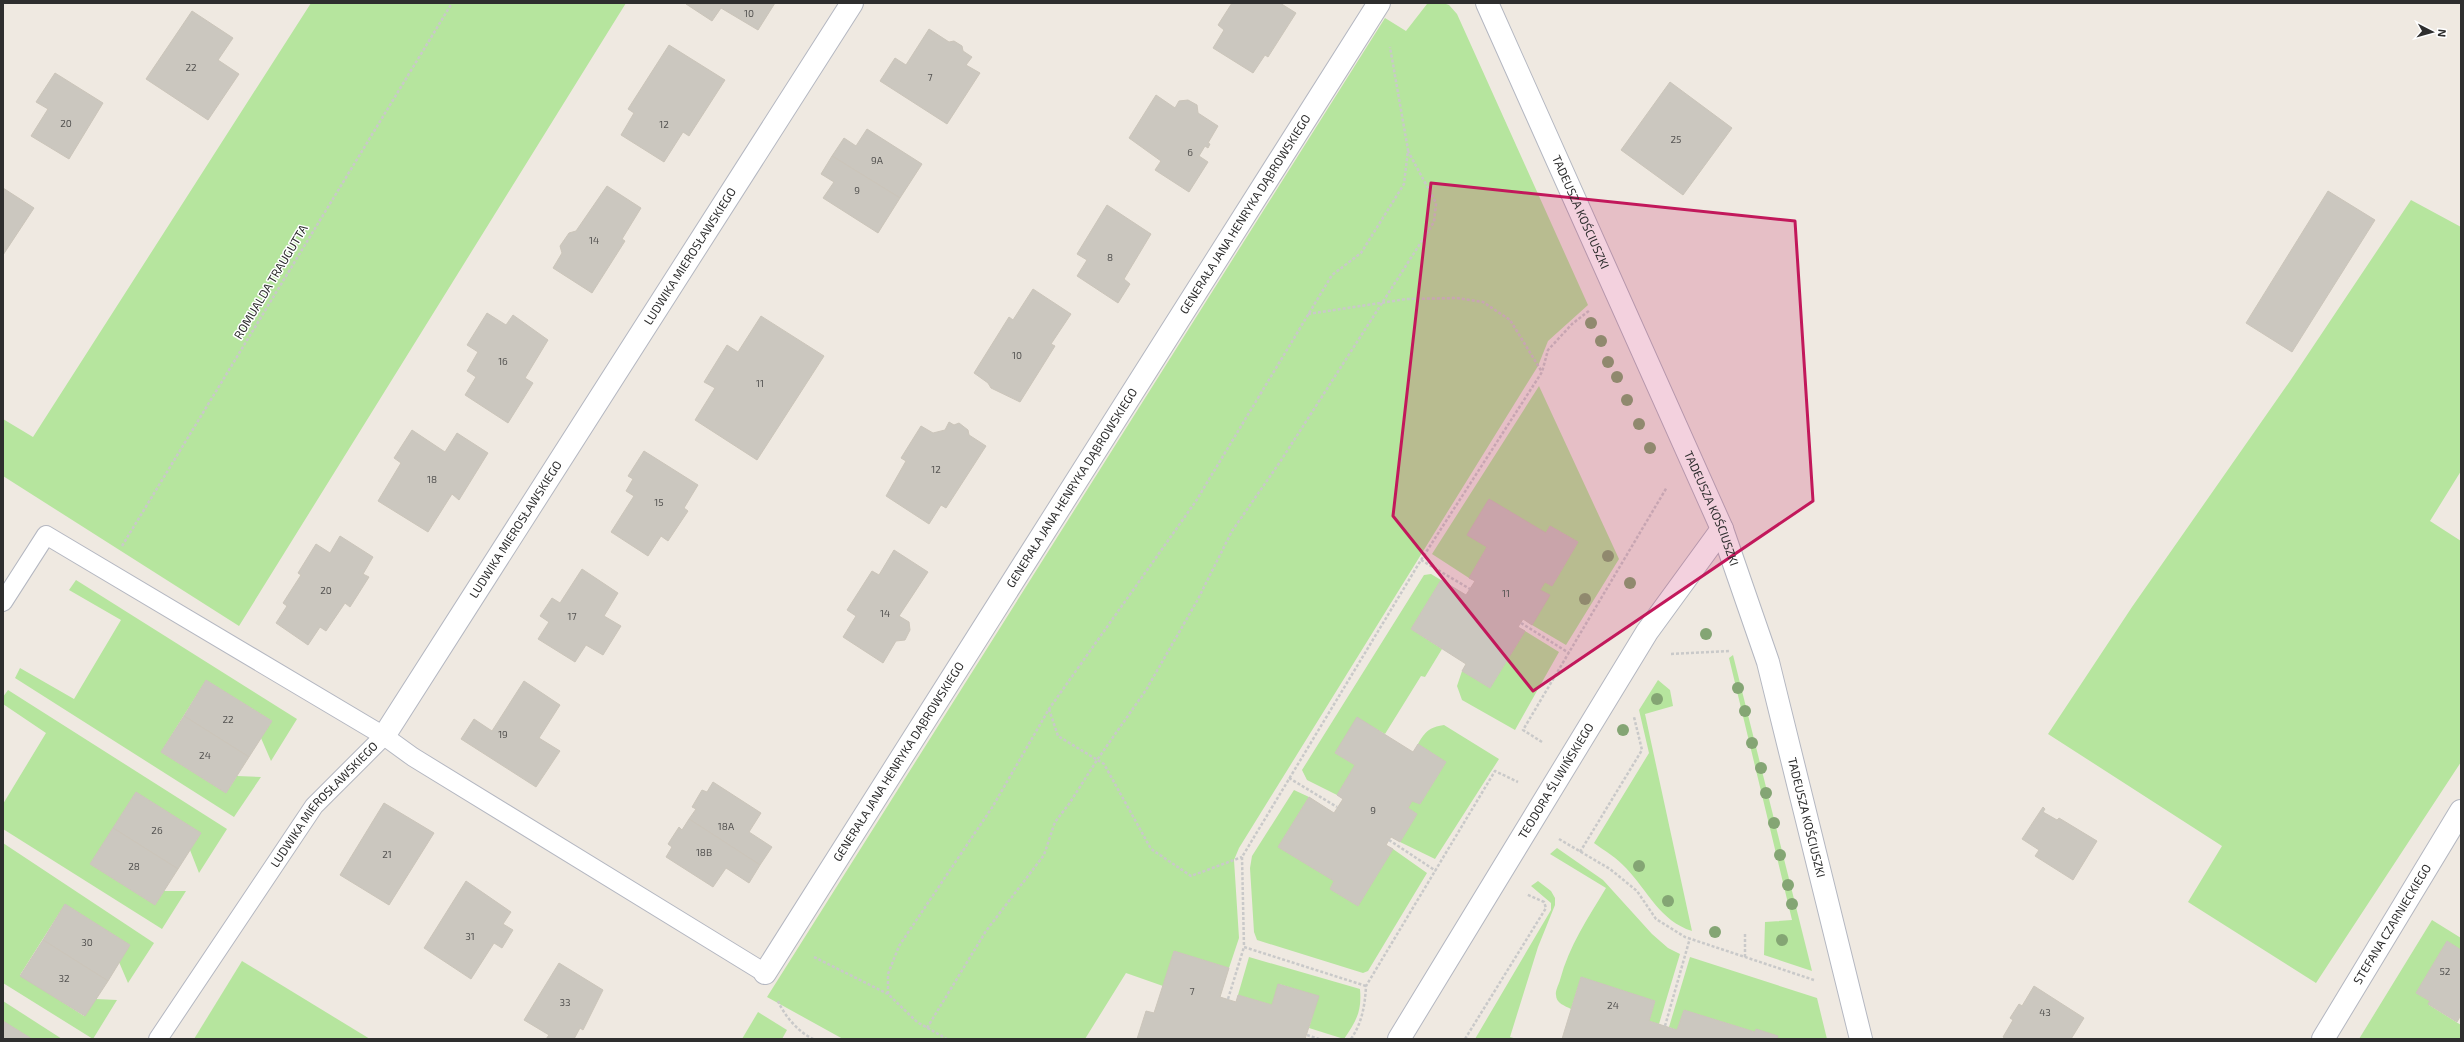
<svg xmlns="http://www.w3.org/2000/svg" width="2464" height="1042" font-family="'Exo 2',sans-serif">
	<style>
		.green { fill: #b6e59e }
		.building { fill: #cbc7bf; stroke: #cbc5ba }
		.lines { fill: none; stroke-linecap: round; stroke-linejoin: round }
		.service-casing { stroke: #b4b7c1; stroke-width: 20 }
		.minor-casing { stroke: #b4b7c1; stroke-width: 24 }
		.path { stroke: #c9c9c9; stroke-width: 2.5; stroke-dasharray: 3 2; stroke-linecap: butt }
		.service { stroke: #fff; stroke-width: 18 }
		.minor { stroke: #fff; stroke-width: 22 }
		.tree { fill: #84a574 }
		.marked { fill: #c2185b; fill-opacity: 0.2; stroke: #c2185b; stroke-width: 3; stroke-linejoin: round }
		.labels { text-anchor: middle; stroke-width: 3; stroke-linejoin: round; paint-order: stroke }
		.number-label { font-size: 10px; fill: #555452 }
		.street-label { font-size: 12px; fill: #2e2e2e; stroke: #fff }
	</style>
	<rect width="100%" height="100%" fill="#efe9e1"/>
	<g class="green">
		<polygon points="311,3 626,3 239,626 3,476 3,419 33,437"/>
		<polygon points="1443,3 1449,5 1457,14 1588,305 1548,341 1538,366 1239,848 1234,860 1239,938 1229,968 1174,951 1163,986 1126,973 1085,1039 843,1039 767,997 1385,18 1406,31 1427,4"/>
		<polygon points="2411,200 2461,227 2461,471 2430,521 2461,541 2461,762 2316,983 2188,902 2222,846 2048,734 2132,607 2290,381"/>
		<polygon points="1539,386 1619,559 1566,645 1532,625 1540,590 1545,582 1552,586 1578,542 1550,526 1546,533 1468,535 1487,547 1469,578 1432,554"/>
		<polygon points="1431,574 1441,580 1411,629 1442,649 1425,677 1421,676 1385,734 1357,718 1335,753 1355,765 1337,795 1307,780 1302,770 1424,575"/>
		<polygon points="76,580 297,719 271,761 261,738 272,721 206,680 161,752 226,793 237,776 261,777 234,817 15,678 20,668 74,699 121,620 69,590"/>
		<polygon points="1525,631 1559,652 1515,730 1462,700 1457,686 1462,671 1490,688"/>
		<polygon points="1733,655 1812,971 1764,955 1765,922 1792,920 1729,658"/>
		<path d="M1658,680L1670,690L1673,706L1645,714L1692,931C1660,921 1648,891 1626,868C1617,858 1605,851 1594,843L1649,753L1639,710Z"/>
		<polygon points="8,690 227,829 199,873 190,850 201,833 136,792 90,864 155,905 164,891 186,891 162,929 3,829 3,804 46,733 3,704 3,697"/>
		<path d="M1444,725L1499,759L1435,859L1400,842L1417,814L1408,808L1412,801L1420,804L1446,762L1418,744C1425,732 1429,727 1444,725Z"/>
		<polygon points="1294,790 1309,797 1278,847 1334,881 1330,889 1358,906 1393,849 1427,873 1368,971 1363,973 1257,940 1254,932 1250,868 1252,856"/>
		<polygon points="3,843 154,943 128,983 119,962 130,945 65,904 20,975 84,1016 96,999 117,1000 93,1039 3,983"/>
		<path d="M1557,848L1603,880L1652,934L1668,948L1680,954L1659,1024L1649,1021L1655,1001L1581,977L1571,1009C1565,1006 1556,1003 1556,995C1555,991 1559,984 1560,980C1569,946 1588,918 1606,888L1550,854Z"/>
		<polygon points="1538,881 1551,891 1555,898 1555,905 1538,947 1510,1037 1517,1039 1475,1039 1551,910 1551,903 1531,886"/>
		<polygon points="2432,920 2461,938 2461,950 2447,941 2416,993 2430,1001 2429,1005 2461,1025 2461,1039 2359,1039"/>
		<path d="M1249,957L1360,989C1362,1012 1356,1021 1344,1039L1309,1028L1318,996L1279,984L1272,1005L1238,995Z"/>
		<polygon points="1690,957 1817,998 1827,1039 1777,1039 1777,1036 1756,1029 1755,1032 1684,1010 1677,1030 1669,1027"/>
		<polygon points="242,961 370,1039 194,1039"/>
		<polygon points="3,1001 62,1039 32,1039 3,1021"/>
		<polygon points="758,1012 787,1030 782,1039 742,1039"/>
	</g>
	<g class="building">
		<polygon points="775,3 758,30 721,8 712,21 686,4"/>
		<polygon points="1232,3 1280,3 1296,13 1268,57 1265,55 1253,73 1213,48 1224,30 1218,25"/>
		<polygon points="192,11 233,38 218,60 239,74 208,120 146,79"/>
		<polygon points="929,29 949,42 954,41 962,46 963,51 972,57 966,65 980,73 947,124 880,81 895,58 906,65"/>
		<polygon points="669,45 725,80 689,136 683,132 664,162 621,135 634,113 628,109"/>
		<polygon points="55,73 103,103 69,159 31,136 48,109 36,102"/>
		<polygon points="1670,82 1732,128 1683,195 1621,150"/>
		<polygon points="1156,95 1175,108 1179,101 1188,100 1197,105 1198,113 1218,126 1208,143 1210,144 1208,148 1205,146 1199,156 1208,162 1189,192 1155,170 1161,161 1129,138"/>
		<polygon points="867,129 922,164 900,198 832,156 844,138 856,146"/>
		<polygon points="832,156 900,198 878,233 823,198 834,182 821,174"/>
		<polygon points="607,186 641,208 622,239 625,241 592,293 553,268 562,253 560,246 569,233 576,231"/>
		<polygon points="3,188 34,208 3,255"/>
		<polygon points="2328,191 2375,220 2292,352 2246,323"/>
		<polygon points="1107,205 1151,234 1124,279 1130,284 1118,303 1077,276 1087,260 1077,254"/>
		<polygon points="1033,289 1071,314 1051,344 1055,346 1020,402 991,388 988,383 974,373 1009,317 1013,320"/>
		<polygon points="487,313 506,325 513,315 548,340 525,378 533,383 508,423 465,395 476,377 467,371 478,352 467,345"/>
		<polygon points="761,316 824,356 757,460 695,420 715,388 704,382 727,345 738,352"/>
		<polygon points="949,422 954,425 959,423 968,430 969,435 986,446 946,508 941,505 929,524 886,496 906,461 901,458 921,426 933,433 945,430"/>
		<polygon points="412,430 445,452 457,433 488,453 459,500 452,494 428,532 378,501 401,463 394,458"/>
		<polygon points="644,451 698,485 684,508 688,511 668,541 661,536 648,556 611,532 634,496 626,491 633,479 628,476"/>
		<polygon points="1489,499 1546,533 1550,526 1578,542 1552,586 1545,582 1540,590 1550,595 1532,625 1523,619 1518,627 1525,631 1490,688 1462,671 1466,664 1411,629 1441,580 1466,595 1475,581 1469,578 1487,547 1467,535"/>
		<polygon points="340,536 373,557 363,574 369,577 350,607 345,603 326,631 320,627 308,645 276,623 287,606 283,603 301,575 298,573 316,544 330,553"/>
		<polygon points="894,550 928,572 899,616 909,622 910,630 905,640 896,641 883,663 843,637 856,616 847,610 872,571 879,575"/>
		<polygon points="582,569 618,593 604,616 621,626 603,655 586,645 575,662 538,639 549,622 540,616 552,598 560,603"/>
		<polygon points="206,680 272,721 249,757 184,716"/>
		<polygon points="524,681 560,705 539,738 560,751 536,787 461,739 474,719 492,731"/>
		<polygon points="184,716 249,757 226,793 161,752"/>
		<polygon points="1357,717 1413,752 1418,744 1446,762 1420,804 1412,801 1408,808 1417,814 1400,842 1391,837 1389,840 1386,845 1393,849 1358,906 1330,889 1334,881 1278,847 1309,797 1334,813 1343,799 1337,795 1355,765 1335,753"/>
		<polygon points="713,782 761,813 749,832 772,847 760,865 689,819 696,809 692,807 702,790 707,792"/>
		<polygon points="136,792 201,833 178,869 113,828"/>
		<polygon points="384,803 434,833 389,905 340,875"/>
		<polygon points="2043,807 2045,809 2043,812 2057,820 2059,818 2097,841 2073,880 2035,856 2039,850 2022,839"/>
		<polygon points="689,819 760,865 749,883 726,868 713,887 666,857 672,847 668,844 679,827 682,830"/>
		<polygon points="113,828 178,869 155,905 90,864"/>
		<polygon points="466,881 511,912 503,924 513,930 502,948 494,943 471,979 424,948"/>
		<polygon points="65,904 130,945 108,981 43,940"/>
		<polygon points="43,940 108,981 85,1016 20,976"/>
		<polygon points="2447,941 2461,950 2461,1015 2457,1022 2428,1004 2430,1001 2416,993"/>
		<polygon points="1174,951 1229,968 1220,997 1236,1002 1238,995 1272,1005 1278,984 1319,996 1305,1039 1137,1039 1146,1011 1154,1013"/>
		<polygon points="559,963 603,990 583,1030 580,1028 574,1039 546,1039 549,1035 524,1020"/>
		<polygon points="1581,977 1655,1001 1649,1021 1677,1030 1684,1010 1755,1032 1756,1029 1778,1036 1777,1039 1562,1039"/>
		<polygon points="2034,986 2084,1018 2071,1039 2006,1039 2003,1037 2013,1020 2010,1018 2019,1004 2022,1006"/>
		<polygon points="3,1021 32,1039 3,1039"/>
	</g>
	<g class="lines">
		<defs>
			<g id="service">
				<polyline points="3,602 46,535 384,736 413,757 765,973"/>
				<path id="s1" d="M158,1039L314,806L384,736"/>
			</g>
			<g id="minor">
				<path id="s2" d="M1487,3L1722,529L1768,662L1861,1039"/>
				<path id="s3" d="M384,736L852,3"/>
				<path id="s4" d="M765,973L1379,3"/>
				<path id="s5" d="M1399,1039L1647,632L1722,529"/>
				<path id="s6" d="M2323,1039L2461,811"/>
			</g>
		</defs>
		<use href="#service" class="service-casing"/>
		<use href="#minor" class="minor-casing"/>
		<g class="path">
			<polyline points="1308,314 1406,299 1457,298 1483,302 1510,320 1542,372"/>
			<polyline points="122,546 452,3"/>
			<polyline points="1421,560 1470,589"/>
			<polyline points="1521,623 1569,653"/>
			<polyline points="1671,654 1730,651"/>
			<polyline points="1049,709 1058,736 1104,764 1151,849 1191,876 1242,857"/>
			<polyline points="1542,742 1523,730 1667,487"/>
			<polyline points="1289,778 1337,807"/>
			<polyline points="1559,839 1610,869 1637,891 1656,919 1685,937 1814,980"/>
			<polyline points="1389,840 1436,871"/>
			<polyline points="1580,852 1642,750 1634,717"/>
			<polyline points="1745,934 1745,957"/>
			<polyline points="814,957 888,994 917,1022 947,1039"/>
			<polyline points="1366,986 1244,947 1242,857 1421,560 1542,372 1548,350 1572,324 1590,310"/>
			<polyline points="888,994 888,974 899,946 993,806 1049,709 1196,501 1332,275 1361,253 1404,184 1408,150 1390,47"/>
			<polyline points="1228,999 1244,947"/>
			<path d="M778,1001C784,1015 798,1032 813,1039"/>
			<polyline points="1665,1026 1690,938"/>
			<polyline points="927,1028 986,931 1044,855 1055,822 1069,804 1097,760 1146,690 1197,601 1232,531 1280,462 1434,222 1436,203 1408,151"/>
			<polyline points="1307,1035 1319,1039"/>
			<path d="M1351,1039C1362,1023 1365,1005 1366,986L1495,771L1518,782"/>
			<polyline points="1465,1039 1546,908 1544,902 1526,894"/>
		</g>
		<use href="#service" class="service"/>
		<use href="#minor" class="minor"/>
	</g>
	<g class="tree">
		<circle cx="1591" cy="323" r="6"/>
		<circle cx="1601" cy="341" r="6"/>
		<circle cx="1608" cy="362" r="6"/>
		<circle cx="1617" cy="377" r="6"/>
		<circle cx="1627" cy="400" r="6"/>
		<circle cx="1639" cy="424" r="6"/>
		<circle cx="1650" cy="448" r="6"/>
		<circle cx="1608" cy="556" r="6"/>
		<circle cx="1630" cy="583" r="6"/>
		<circle cx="1585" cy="599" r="6"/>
		<circle cx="1706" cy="634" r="6"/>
		<circle cx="1738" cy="688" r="6"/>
		<circle cx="1657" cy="699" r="6"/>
		<circle cx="1745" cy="711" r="6"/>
		<circle cx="1623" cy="730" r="6"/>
		<circle cx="1752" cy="743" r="6"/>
		<circle cx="1761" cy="768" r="6"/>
		<circle cx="1766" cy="793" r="6"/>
		<circle cx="1774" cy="823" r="6"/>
		<circle cx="1780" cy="855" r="6"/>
		<circle cx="1639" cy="866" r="6"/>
		<circle cx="1788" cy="885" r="6"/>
		<circle cx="1668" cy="901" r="6"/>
		<circle cx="1792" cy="904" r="6"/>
		<circle cx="1715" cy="932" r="6"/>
		<circle cx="1782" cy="940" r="6"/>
	</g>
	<path class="marked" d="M1431,183L1795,221L1813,501L1533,691L1393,516Z"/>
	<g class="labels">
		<g class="number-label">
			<text x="749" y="17">10</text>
			<text x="191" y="71">22</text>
			<text x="930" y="81">7</text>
			<text x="66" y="127">20</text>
			<text x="664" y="128">12</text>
			<text x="1676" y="143">25</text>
			<text x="1190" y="156">6</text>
			<text x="877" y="164">9A</text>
			<text x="857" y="194">9</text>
			<text x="594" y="244">14</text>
			<text x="1110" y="261">8</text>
			<text x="1017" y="359">10</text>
			<text x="503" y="365">16</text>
			<text x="760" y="387">11</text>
			<text x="936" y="473">12</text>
			<text x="432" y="483">18</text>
			<text x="659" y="506">15</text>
			<text x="326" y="594">20</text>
			<text x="1506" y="597">11</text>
			<text x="885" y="617">14</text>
			<text x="572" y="620">17</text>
			<text x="228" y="723">22</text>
			<text x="503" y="738">19</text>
			<text x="205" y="759">24</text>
			<text x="1373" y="814">9</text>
			<text x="726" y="830">18A</text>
			<text x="157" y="834">26</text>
			<text x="704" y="856">18B</text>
			<text x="387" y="858">21</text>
			<text x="134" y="870">28</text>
			<text x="470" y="940">31</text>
			<text x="87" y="946">30</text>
			<text x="2445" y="975">52</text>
			<text x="64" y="982">32</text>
			<text x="1192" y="995">7</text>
			<text x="565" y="1006">33</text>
			<text x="1613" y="1009">24</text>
			<text x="2045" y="1016">43</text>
		</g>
		<g class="street-label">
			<text dy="4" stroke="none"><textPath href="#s2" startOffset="229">TADEUSZA KOŚCIUSZKI</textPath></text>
			<text dy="4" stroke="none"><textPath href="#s4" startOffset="898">GENERAŁA JANA HENRYKA DĄBROWSKIEGO</textPath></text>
			<text dy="4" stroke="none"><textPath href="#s3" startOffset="569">LUDWIKA MIEROSŁAWSKIEGO</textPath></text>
			<text transform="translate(271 282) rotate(-59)" y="4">ROMUALDA TRAUGUTTA</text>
			<text dy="4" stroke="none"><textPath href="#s4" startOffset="574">GENERAŁA JANA HENRYKA DĄBROWSKIEGO</textPath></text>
			<text dy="4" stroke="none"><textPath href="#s2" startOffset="553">TADEUSZA KOŚCIUSZKI</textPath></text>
			<text dy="4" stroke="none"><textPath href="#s3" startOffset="245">LUDWIKA MIEROSŁAWSKIEGO</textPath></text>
			<text dy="4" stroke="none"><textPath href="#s4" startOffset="250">GENERAŁA JANA HENRYKA DĄBROWSKIEGO</textPath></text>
			<text dy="4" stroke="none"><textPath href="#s5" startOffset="302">TEODORA ŚLIWIŃSKIEGO</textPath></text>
			<text dy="4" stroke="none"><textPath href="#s1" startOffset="288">LUDWIKA MIEROSŁAWSKIEGO</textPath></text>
			<text dy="4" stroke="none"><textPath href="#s2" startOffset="877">TADEUSZA KOŚCIUSZKI</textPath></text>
			<text dy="4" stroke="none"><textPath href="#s6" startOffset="134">STEFANA CZARNIECKIEGO</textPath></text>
		</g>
	</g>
	<rect width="2464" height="1042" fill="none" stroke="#2e2e2e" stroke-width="8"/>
	<g transform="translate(2432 32) rotate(96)" stroke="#ffffff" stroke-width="3" paint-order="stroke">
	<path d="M0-3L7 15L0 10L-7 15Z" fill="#2e2e2e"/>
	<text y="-6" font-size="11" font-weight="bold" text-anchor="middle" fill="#2e2e2e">N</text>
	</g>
</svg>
